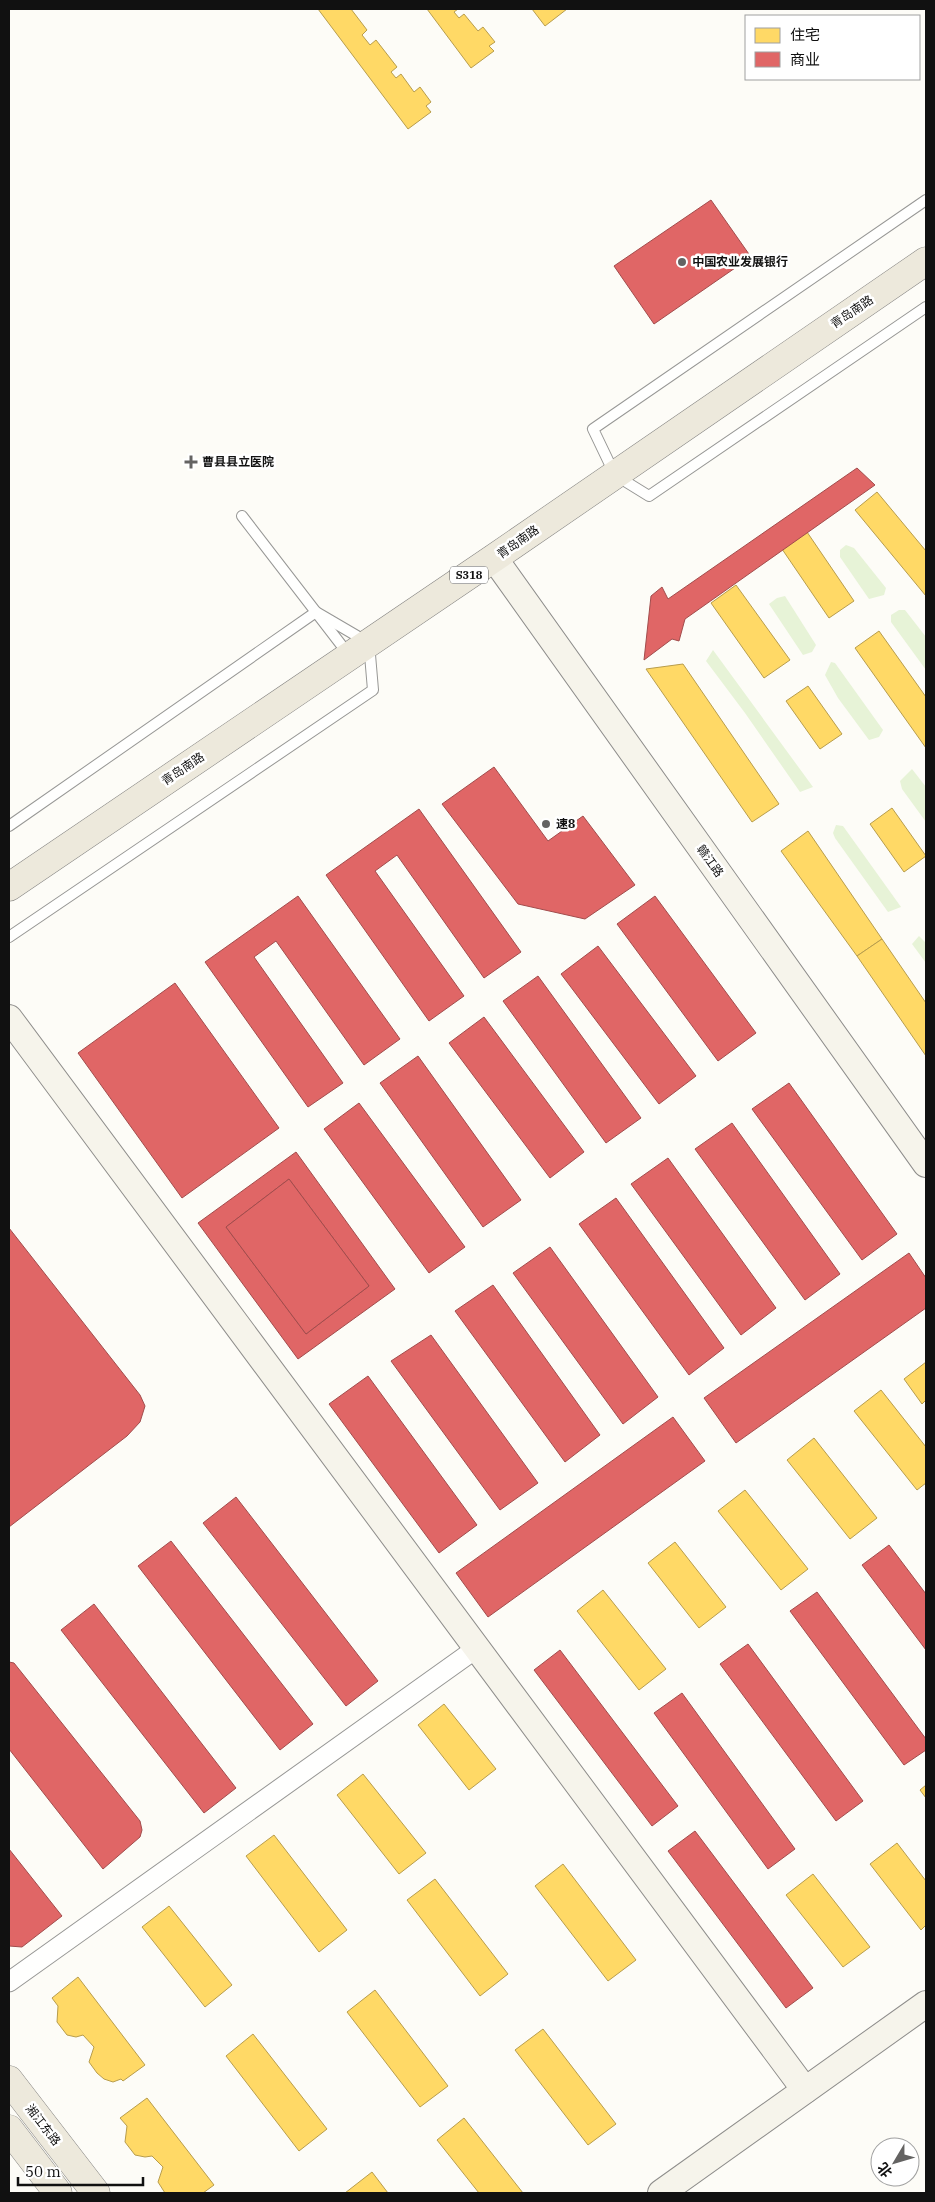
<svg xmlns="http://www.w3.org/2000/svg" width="935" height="2202" font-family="'IBM Plex Serif','Noto Sans SC',serif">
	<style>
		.green { fill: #e7f3d7 }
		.homes { fill: #ffd966; stroke: #b89d4c }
		.shops { fill: #e06666; stroke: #a24c4c; fill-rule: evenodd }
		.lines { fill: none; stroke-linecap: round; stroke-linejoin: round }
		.lane-casing { stroke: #979795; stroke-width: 12 }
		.street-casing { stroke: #979795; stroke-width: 21 }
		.secondary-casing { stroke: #8e8d8b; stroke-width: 28 }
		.primary-casing { stroke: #858482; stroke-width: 29 }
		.lane { stroke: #fffffe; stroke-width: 10 }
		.street { stroke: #fffffe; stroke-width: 19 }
		.secondary { stroke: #f6f4eb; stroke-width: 26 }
		.primary { stroke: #ede9dc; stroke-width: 28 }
		.poi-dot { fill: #646362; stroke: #fff; stroke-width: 2 }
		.labels { text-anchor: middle; stroke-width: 5; stroke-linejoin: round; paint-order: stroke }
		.shield { fill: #fff; stroke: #585858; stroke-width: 1 }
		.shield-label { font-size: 11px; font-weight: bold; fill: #111 }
		.poi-label { font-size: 12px; font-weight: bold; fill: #111; stroke: #fff; text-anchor: start }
		.street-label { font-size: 12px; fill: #111; stroke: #fff }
	</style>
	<rect width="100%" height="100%" fill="#fdfcf7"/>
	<g class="green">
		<polygon points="846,545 854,548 886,588 884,595 869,599 840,557 840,550"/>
		<polygon points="785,596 816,645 812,652 803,655 769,604 777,598"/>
		<polygon points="899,610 905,610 926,637 926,670 891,622 891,615"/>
		<polygon points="713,650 813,787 800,792 745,713 706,661"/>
		<polygon points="831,662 835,663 883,730 879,737 869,740 838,698 825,675"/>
		<polygon points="912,769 926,787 926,822 902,789 900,781"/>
		<polygon points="836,825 843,826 901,907 888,912 835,838 833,833"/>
		<polygon points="919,936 926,943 926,963 912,944"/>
	</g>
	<g class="homes">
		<polygon points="318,9 351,9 367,30 362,35 370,45 376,40 397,67 391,72 396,78 401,74 414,92 420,87 431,102 426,106 431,112 408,129"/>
		<polygon points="427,9 458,9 454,12 459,18 464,14 478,31 483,27 495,42 489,46 494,51 471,68"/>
		<polygon points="532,9 567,9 545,26"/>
		<polygon points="877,492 926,551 926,596 855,510"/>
		<polygon points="807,532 854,601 829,618 782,549"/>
		<polygon points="736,585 790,660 764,678 711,603"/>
		<polygon points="879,631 926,697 926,748 855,648"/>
		<polygon points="683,664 779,804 752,822 646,669"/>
		<polygon points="808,686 842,734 820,749 786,701"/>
		<polygon points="892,808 926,856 904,872 870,824"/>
		<polygon points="808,831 882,939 857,956 781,851"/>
		<polygon points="882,939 926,1003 926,1056 857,956"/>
		<polygon points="926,1362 926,1400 922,1404 904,1379"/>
		<polygon points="881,1390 926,1447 926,1483 917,1490 854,1411"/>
		<polygon points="814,1438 877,1518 850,1539 787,1460"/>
		<polygon points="745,1490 808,1569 781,1590 718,1511"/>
		<polygon points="675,1542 726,1607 699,1628 648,1563"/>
		<polygon points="603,1590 666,1669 639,1690 577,1611"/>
		<polygon points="444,1704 496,1769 469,1790 418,1725"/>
		<polygon points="363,1774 426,1853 399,1874 337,1795"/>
		<polygon points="926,1785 926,1798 920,1790"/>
		<polygon points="274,1835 347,1930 319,1952 246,1856"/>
		<polygon points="897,1843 926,1881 926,1925 921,1930 870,1864"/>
		<polygon points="563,1864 636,1960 608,1981 535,1886"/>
		<polygon points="813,1874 870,1947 843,1967 786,1895"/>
		<polygon points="435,1879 508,1974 480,1996 407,1900"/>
		<polygon points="169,1906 232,1985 205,2007 142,1927"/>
		<polygon points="78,1977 145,2065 123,2081 121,2079 113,2082 104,2079 97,2073 89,2062 94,2047 83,2035 76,2037 67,2035 57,2022 58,2006 52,1998"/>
		<polygon points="375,1990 448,2086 420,2107 347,2012"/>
		<polygon points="543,2029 616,2124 588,2145 515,2050"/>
		<polygon points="253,2034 327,2129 299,2151 226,2056"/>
		<polygon points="147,2098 214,2185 203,2193 165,2193 158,2182 163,2167 152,2156 145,2157 135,2155 125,2142 127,2126 120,2118"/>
		<polygon points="464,2118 523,2193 479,2193 437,2140"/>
		<polygon points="372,2172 388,2193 345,2193"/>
	</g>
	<g class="shops">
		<polygon points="711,200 751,257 654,324 614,266"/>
		<polygon points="857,468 875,485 685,619 679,641 672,639 644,660 651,596 662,587 668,599"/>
		<polygon points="494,767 548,841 583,816 635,885 585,919 518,904 442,804"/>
		<polygon points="419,809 521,952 484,978 397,855 375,871 464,996 429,1021 326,875"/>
		<polygon points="298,896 400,1039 364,1065 276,941 254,957 343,1083 308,1107 205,962"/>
		<polygon points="655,896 756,1033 718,1061 617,924"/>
		<polygon points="598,946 696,1076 659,1104 561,974"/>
		<polygon points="538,976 641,1118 606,1143 503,1001"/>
		<polygon points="175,983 279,1128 182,1198 78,1053"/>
		<polygon points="484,1017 584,1152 550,1178 449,1043"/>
		<polygon points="418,1056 521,1200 483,1227 380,1083"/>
		<polygon points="789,1083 897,1234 862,1260 752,1109"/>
		<polygon points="359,1103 465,1247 429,1273 324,1129"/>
		<polygon points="732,1123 840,1274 805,1300 695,1149"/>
		<path d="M296,1152L395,1289L298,1359L198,1223ZM289,1179L369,1286L306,1334L226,1227Z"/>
		<polygon points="668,1158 776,1308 741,1335 631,1184"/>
		<polygon points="289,1179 369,1286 306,1334 226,1227"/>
		<polygon points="616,1198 724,1348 689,1375 579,1224"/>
		<polygon points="9,1228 140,1395 145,1406 140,1422 127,1436 9,1527"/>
		<polygon points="550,1247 658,1397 623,1424 513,1273"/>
		<polygon points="909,1253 926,1278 926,1308 736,1443 704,1398"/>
		<polygon points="493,1285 600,1435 565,1462 455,1311"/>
		<polygon points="431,1335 538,1483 500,1510 391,1361"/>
		<polygon points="368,1376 477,1525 439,1553 329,1404"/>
		<polygon points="673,1417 705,1461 488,1617 456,1573"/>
		<polygon points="236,1497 378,1681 346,1706 203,1523"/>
		<polygon points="171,1541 313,1724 280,1750 138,1566"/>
		<polygon points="889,1545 926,1594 926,1650 862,1565"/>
		<polygon points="817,1592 926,1739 926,1750 904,1765 790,1611"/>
		<polygon points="94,1604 236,1788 204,1813 61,1630"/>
		<polygon points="748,1644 863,1801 836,1821 720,1664"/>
		<polygon points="560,1650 678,1806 652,1826 534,1670"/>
		<polygon points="9,1662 14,1663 140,1821 142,1830 140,1837 103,1869 9,1749"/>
		<polygon points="682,1693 795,1849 768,1869 654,1713"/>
		<polygon points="695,1831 813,1988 786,2008 668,1851"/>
		<polygon points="9,1849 62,1916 22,1947 9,1946"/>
	</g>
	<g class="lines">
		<defs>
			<g id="lane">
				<polyline points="926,200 593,429 615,475 649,496 926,307"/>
				<polyline points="242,516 349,655"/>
				<polyline points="9,826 316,612 369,643 373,690 9,937"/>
			</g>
			<polyline id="street" points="9,1982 477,1648"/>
			<g id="secondary">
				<polyline points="494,558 926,1164"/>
				<polyline points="9,1018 805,2090"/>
				<polyline points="661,2193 926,2004"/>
			</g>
			<g id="primary">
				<polyline points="9,887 494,558 926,261"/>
				<polyline points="9,2080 96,2193"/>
				<polyline points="9,2129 58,2193"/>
			</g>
		</defs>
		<use href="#lane" class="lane-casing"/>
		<use href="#street" class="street-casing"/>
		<use href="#secondary" class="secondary-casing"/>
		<use href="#primary" class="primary-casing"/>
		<use href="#lane" class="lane"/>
		<use href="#street" class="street"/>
		<use href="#secondary" class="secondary"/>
		<use href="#primary" class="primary"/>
	</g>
	<g class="poi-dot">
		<circle cx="682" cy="262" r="5"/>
		<path d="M188.5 454.5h5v5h5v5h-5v5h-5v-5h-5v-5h5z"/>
		<circle cx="546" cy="824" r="5"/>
	</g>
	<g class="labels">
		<rect class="shield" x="450" y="566.5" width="38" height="17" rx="4"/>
		<g class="shield-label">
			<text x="469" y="579">S318</text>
		</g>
		<g class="poi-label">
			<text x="692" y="266">中国农业发展银行</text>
			<text x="202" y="466">曹县县立医院</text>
			<text x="556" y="828">速8</text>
		</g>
		<g class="street-label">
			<text transform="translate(852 312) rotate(-34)" y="4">青岛南路</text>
			<text transform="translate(518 542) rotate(-35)" y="4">青岛南路</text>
			<text transform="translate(183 769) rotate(-34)" y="4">青岛南路</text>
			<text transform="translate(710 861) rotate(54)" y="4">赣江路</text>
			<text transform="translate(43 2125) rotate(52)" y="4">湘江东路</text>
		</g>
	</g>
	<rect width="935" height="2202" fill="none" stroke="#111111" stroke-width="20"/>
	<rect x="745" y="15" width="175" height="65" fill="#ffffff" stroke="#a0a0a0"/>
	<rect x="755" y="28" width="25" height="15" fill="#ffd966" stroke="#a0a0a0"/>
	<text x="790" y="40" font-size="15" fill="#111111">住宅</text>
	<rect x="755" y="52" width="25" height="15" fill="#e06666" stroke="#a0a0a0"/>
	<text x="790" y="65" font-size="15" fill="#111111">商业</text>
	<g transform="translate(895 2162) rotate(232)"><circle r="24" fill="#ffffff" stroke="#a0a0a0"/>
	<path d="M0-4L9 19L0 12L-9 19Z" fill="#646362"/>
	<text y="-8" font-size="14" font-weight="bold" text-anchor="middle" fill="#111111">北</text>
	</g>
	<path d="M18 2177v8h125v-8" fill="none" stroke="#111111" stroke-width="2.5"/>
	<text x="25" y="2177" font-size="15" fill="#111111" stroke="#ffffff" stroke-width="4" paint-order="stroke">50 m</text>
</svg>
